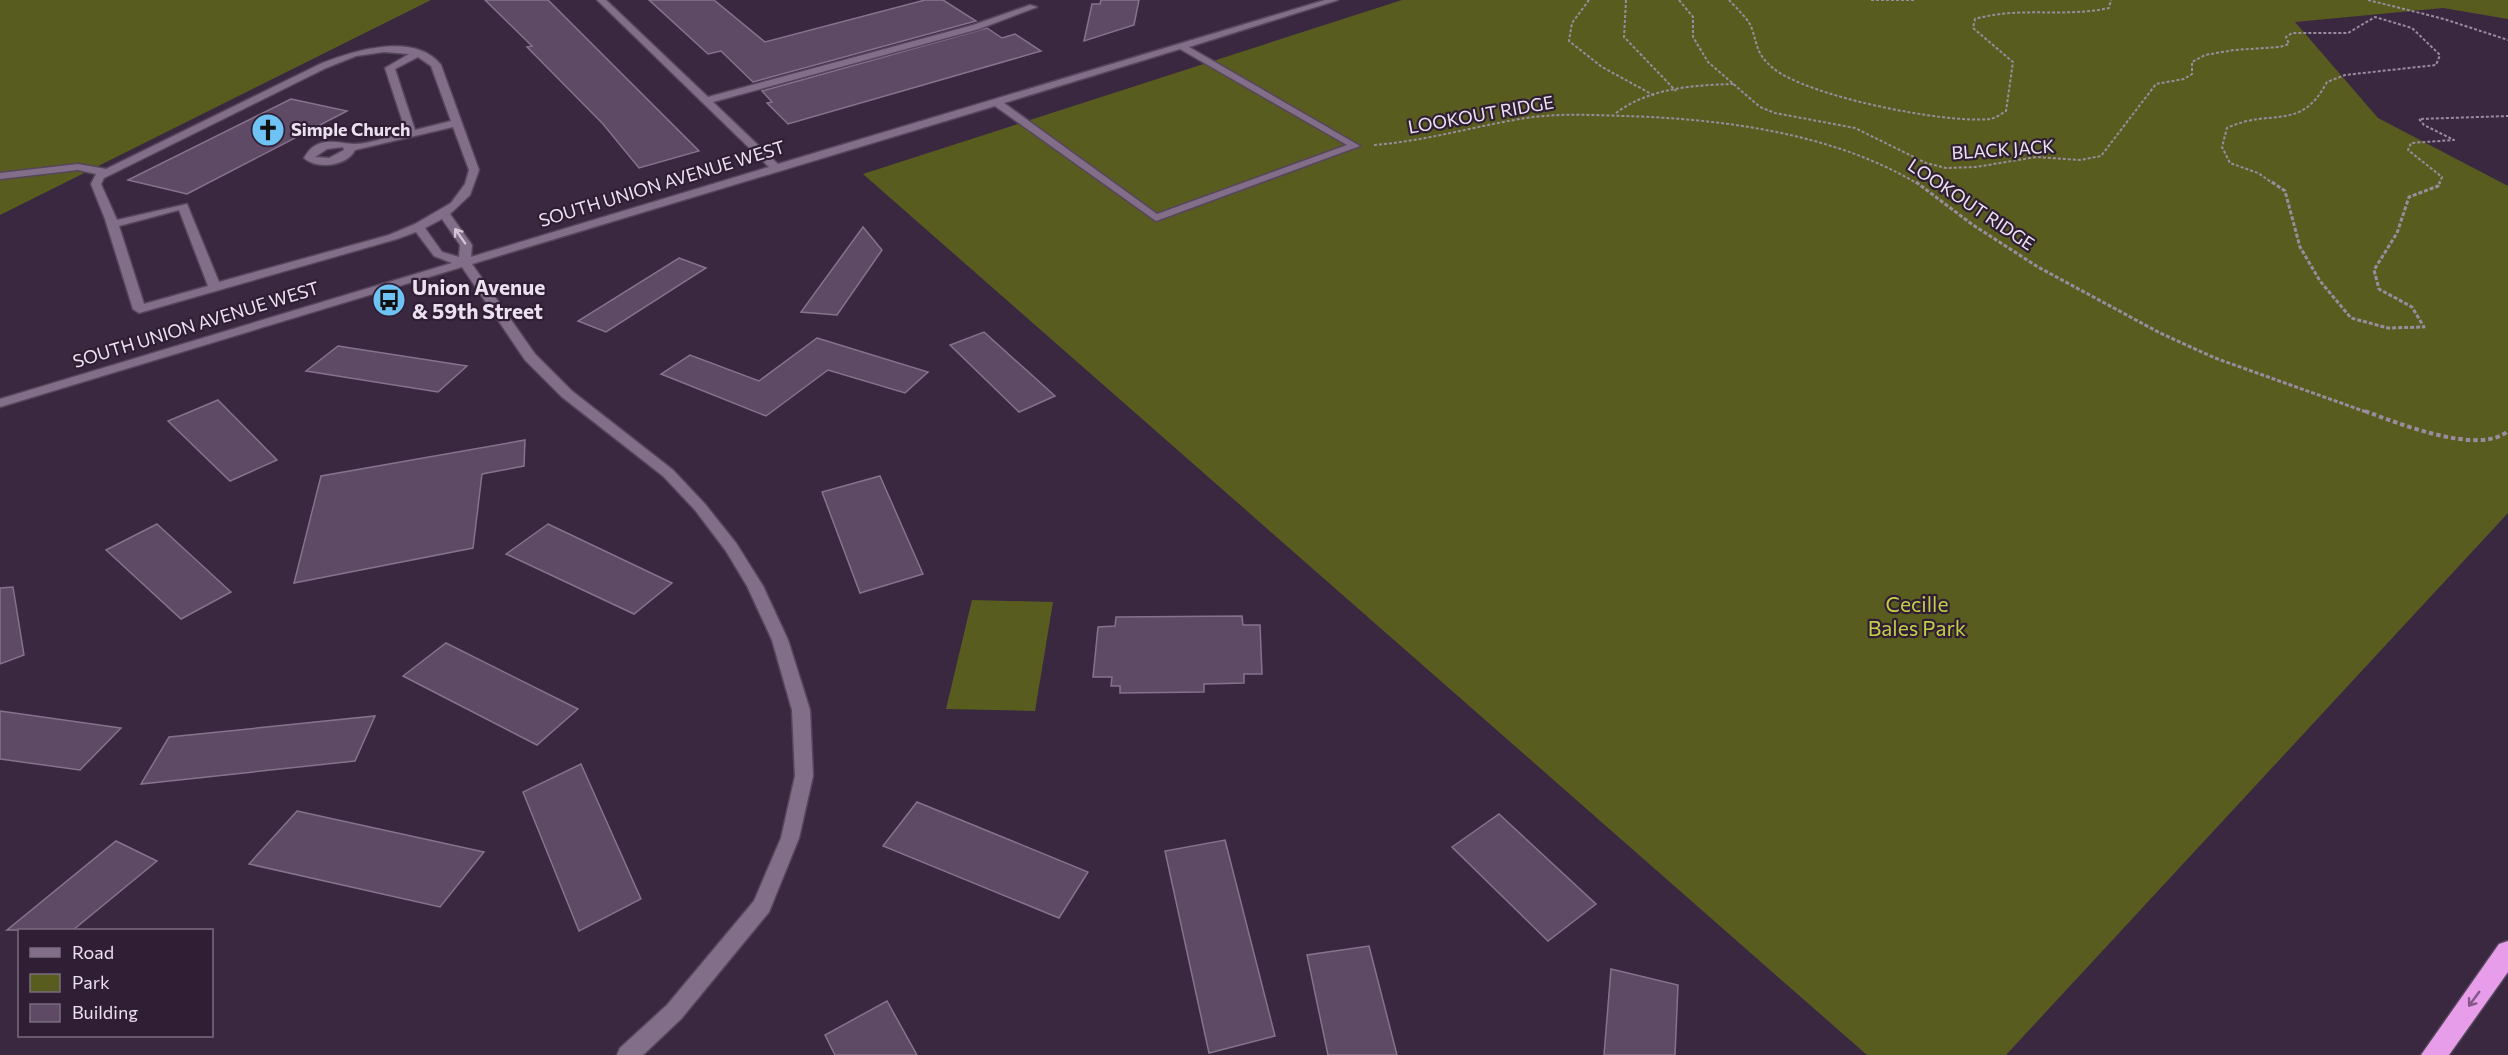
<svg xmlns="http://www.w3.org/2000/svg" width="2508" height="1055" font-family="Commissioner,sans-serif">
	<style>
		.green { fill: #585d1f }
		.building { fill: #5e4a65; stroke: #87728e; stroke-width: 1.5 }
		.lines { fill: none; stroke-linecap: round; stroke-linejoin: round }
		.minor-casing { stroke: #56465b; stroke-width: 3 }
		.highway-casing { stroke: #56465b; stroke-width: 3 }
		.path-far2 { stroke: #9a8c9f; stroke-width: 2; stroke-dasharray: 3 2; stroke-linecap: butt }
		.path-far1 { stroke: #9a8c9f; stroke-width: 3; stroke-dasharray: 4 2; stroke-linecap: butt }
		.path { stroke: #9a8c9f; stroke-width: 4; stroke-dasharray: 4.5 3; stroke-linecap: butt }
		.minor { fill: #836e8a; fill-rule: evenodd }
		.highway { fill: #e89deb; fill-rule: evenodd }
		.oneway { stroke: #d2c4d6 }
		.oneway2 { stroke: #835787 }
		.labels { text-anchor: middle; stroke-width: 4.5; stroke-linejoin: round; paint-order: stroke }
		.far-street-label { font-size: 18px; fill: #ece1f0; stroke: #301e35 }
		.far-poi-label { font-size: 18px; font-weight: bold; fill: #ece1f0; stroke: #301e35; text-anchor: start }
		.poi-label { font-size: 21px; font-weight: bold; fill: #ece1f0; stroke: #301e35; text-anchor: start }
		.park-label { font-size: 21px; fill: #c4ce47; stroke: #301e35 }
	</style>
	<rect width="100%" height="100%" fill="#3a2840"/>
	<g class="green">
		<polygon points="0,0 431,0 0,215"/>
		<polygon points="1402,0 2508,0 2508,19 2443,8 2295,22 2378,118 2508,186 2508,513 2006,1055 1867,1055 863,174"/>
		<polygon points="972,600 1053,602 1035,711 946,709"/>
	</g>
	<g class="building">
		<polygon points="485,0 548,0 699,151 639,168 603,124 527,47 532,46"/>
		<polygon points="649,0 714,0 765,42 925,0 943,0 976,21 753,82 721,51 708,54"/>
		<polygon points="1101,0 1139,0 1134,25 1084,41 1092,4 1100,4"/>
		<polygon points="987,28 1002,38 1015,34 1041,51 788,124 767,103 772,102 762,91"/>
		<polygon points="291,99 347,111 187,194 128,180"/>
		<polygon points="863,227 882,250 837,315 801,312"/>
		<polygon points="679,258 706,268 606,332 578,321"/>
		<polygon points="984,332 1055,396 1019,412 950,345"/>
		<polygon points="817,338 928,372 905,393 828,370 766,416 661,374 690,355 759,381"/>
		<polygon points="338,346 467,366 438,392 306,371"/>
		<polygon points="218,400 277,460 230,481 168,421"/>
		<polygon points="525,440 524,466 482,474 473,548 294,583 321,476"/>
		<polygon points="880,476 923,574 860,593 822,492"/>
		<polygon points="157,524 231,592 181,619 106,550"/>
		<polygon points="548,524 672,583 634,614 506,554"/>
		<polygon points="13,587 24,655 0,664 0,588"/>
		<polygon points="1242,616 1243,625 1260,625 1262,674 1244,674 1244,683 1204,684 1204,692 1120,693 1120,686 1111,686 1112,677 1093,677 1098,627 1115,626 1116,617"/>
		<polygon points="446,643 578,709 537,745 403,676"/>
		<polygon points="0,711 121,728 80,770 0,759"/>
		<polygon points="375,716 355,761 141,784 169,737"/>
		<polygon points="581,764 641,899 579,931 523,792"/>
		<polygon points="917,802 1088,872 1059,918 883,846"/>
		<polygon points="297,811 484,852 440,907 249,864"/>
		<polygon points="1499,814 1596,904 1548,941 1452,847"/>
		<polygon points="1225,840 1275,1036 1209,1053 1165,851"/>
		<polygon points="116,841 157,861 73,930 7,930"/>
		<polygon points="1369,946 1397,1055 1328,1055 1307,955"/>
		<polygon points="1611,969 1678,985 1675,1055 1604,1055"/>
		<polygon points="887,1001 917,1055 835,1055 825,1035"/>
	</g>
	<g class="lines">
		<defs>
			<path id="minor" d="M597,0H606L708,97L973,25L1030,5L1037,7L979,29L713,102L778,164L1325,0H1338L1189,47L1360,146L1156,221L995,106L472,264L535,354L572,391L673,470L705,504L736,543L763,586L788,640L810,710L813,776L799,838L769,912L681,1019L643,1055H617L620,1048L667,1005L754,901L781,838L795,776L792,710L772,640L747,586L726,551L695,510L663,476L562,397L525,360L462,267L0,407V399L452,263L434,256L416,232L397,239L139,313L133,309L105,219L91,184L96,174L78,170L0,179V173L78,164L106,169L320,64C352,51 415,31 441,65L479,170L470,195L450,214L472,245L471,257L769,167ZM1180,49L1347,145L1157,214L1004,103ZM384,52L409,54L385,68L406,132C390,136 370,144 354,144C335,143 317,135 304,158C317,170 347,166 355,150L453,127L469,170L465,184L451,203L415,224L389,235L219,282L187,204L117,220L101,184L104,178L326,68L356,56ZM418,57L431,66L451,121L415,130L395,69ZM343,147L344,150L329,158L315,157L327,149ZM179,210L208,286L144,304L119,226ZM442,219L460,245L459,257L442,252L425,228Z"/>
			<polygon id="highway" points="2508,941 2508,972 2449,1055 2421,1055 2499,944"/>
		</defs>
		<use href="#minor" class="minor-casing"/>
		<use href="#highway" class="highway-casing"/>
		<g class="path-far2">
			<polyline points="1589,0 1572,23 1569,41 1602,67 1655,96"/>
			<polyline points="1626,0 1624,37 1676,91"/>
			<path d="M1679,0L1693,17V37L1708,62L1760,107L1775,113L1855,128L1926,163L1946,168L1976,167L2036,157L2080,160L2101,156L2156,84L2184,79L2192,74V62L2205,55L2234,50L2280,47L2289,44L2286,37L2292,33H2348L2375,17L2412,28L2440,55L2436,65L2345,75L2327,82C2300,133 2272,107 2227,128L2222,147L2230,163L2258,173L2274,184"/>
			<path d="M1729,0C1736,8 1749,19 1752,29C1758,46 1756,54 1773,68C1806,96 1945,124 1990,119C1996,118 2001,114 2006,111L2013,62L1973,28L1975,19C2020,6 2064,18 2109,8L2111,0"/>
			<polyline points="1871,0 1915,0"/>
			<polyline points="2368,0 2444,19 2508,40"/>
			<path d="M1616,113C1649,88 1694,85 1734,84"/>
			<path d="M1374,145C1426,141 1475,126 1526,118C1559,113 1592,115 1625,116C1723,119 1833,133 1918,184"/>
			<polyline points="2439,184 2442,177 2408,150 2411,143 2454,140 2424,125 2419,119 2508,116"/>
		</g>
		<g class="path-far1">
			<polyline points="1916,182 1973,225 2038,267 2160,333 2215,358 2369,413"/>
			<polyline points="2272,182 2285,191 2300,247 2320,281 2351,318 2388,328 2424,327 2412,307 2379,289 2374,270 2397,233 2409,197 2438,186 2440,182"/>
		</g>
		<path class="path" d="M2365,411C2397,423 2479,456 2508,431"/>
		<use href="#minor" class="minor"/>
		<use href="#highway" class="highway"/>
	</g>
	<defs><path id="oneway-shaft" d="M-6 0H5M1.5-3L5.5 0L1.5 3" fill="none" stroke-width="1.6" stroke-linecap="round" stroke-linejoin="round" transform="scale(1.5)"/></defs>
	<use class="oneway" href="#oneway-shaft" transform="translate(460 236) rotate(-125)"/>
	<use class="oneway2" href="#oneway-shaft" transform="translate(2474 999) rotate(126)"/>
	<defs>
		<symbol id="church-disc" viewBox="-11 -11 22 22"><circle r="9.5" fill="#6fc2f4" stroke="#301e35"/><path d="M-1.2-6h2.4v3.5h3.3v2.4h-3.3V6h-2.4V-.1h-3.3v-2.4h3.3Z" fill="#111"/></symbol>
		<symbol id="bus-disc" viewBox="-11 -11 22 22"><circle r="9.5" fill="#6fc2f4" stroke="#301e35"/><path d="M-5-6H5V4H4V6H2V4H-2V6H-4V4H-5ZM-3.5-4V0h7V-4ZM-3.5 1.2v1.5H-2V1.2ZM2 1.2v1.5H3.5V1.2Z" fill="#111"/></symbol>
	</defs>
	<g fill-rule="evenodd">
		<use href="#church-disc" x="249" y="111" width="38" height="38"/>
		<use href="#bus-disc" x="370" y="281" width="38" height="38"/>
	</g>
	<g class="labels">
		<g class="far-street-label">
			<text transform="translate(1481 115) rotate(-10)" y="6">LOOKOUT RIDGE</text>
			<text transform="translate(2003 150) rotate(-4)" y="6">BLACK JACK</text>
			<text transform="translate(662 184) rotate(-17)" y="6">SOUTH UNION AVENUE WEST</text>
			<text transform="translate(1971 205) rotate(34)" y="6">LOOKOUT RIDGE</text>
			<text transform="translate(196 325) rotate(-17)" y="6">SOUTH UNION AVENUE WEST</text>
		</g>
		<g class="far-poi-label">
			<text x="291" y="136">Simple Church</text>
		</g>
		<g class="poi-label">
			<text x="412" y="295">Union Avenue<tspan x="412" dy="24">&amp; 59th Street</tspan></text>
		</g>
		<g class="park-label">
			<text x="1917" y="612">Cecille<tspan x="1917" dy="24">Bales Park</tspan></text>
		</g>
	</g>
	<rect x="18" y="929" width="195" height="108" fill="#301e35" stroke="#7b6c80" stroke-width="1.5"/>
	<rect x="30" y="948" width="30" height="9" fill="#836e8a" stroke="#7b6c80" stroke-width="1.5"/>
	<text x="72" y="959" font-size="18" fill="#ece1f0">Road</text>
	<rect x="30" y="974" width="30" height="18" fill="#585d1f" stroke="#7b6c80" stroke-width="1.5"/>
	<text x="72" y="989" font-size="18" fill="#ece1f0">Park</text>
	<rect x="30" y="1004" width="30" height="18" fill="#5e4a65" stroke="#7b6c80" stroke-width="1.5"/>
	<text x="72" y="1019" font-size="18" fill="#ece1f0">Building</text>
</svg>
